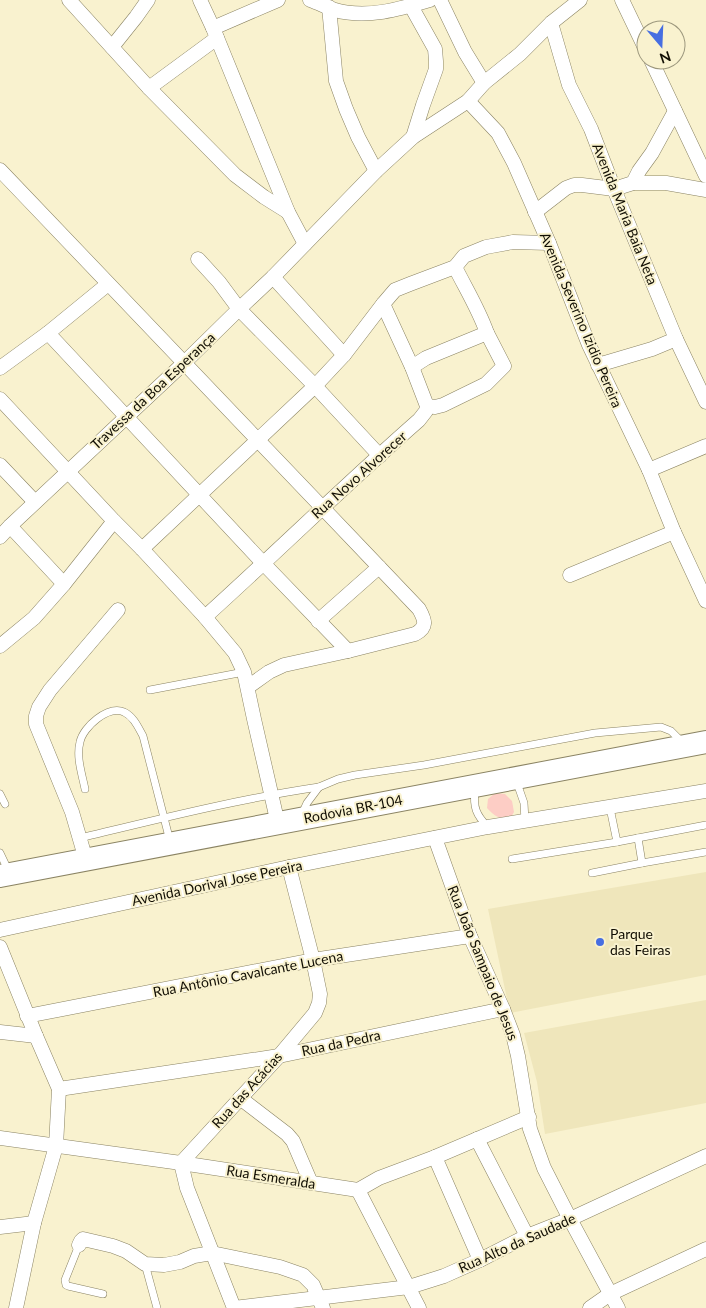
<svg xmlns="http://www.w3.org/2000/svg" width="706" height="1308" font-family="Lato,sans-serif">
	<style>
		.built { fill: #efe6bb }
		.green { fill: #fdcdc5 }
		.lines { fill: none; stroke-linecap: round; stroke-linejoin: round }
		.service-casing { stroke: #8a8363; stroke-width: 8 }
		.minor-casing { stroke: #8a8363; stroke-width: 15 }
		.trunk-casing { stroke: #8a8363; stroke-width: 24 }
		.service { stroke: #fff; stroke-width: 7 }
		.minor { stroke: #fff; stroke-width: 14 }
		.trunk { stroke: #fff; stroke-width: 22 }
		.poi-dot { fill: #476ee1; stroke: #f9f2cf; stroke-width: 2 }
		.labels { text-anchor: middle; stroke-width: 4; stroke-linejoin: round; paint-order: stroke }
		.street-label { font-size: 14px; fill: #110e03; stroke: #f9f2cf }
		.poi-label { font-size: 14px; fill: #110e03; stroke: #f9f2cf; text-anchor: start }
	</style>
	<rect width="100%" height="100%" fill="#f9f2cf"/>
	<g class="built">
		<polygon points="706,872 706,975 510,1013 488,909"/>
		<polygon points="706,1000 706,1103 545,1134 537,1082 524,1033"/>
	</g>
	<path class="green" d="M495,793L505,794L512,801L514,812L510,819C499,819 494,816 487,808L488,799Z"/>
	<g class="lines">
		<defs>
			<g id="service">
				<polyline points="150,690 244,672"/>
				<polyline points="516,780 524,803 525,821"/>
				<path d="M85,789C82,774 76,757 80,742C83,727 108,705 124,712C134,717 138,727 143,736L170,841"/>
				<path d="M475,790C473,807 476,815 488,827"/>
				<polyline points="0,794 5,804"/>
				<polyline points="610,808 617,842 706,825"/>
				<polyline points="302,814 307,803 319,787 338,779 355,775 424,765 595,733 661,727 671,731 682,742"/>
				<path d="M80,838C159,819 238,799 319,787"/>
				<polyline points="638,838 642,863 706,852"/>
				<polyline points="0,853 9,872"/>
				<polyline points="512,859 617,842"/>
				<polyline points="592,873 642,863"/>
				<polyline points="79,1245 65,1280 66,1285 68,1286 103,1294"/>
				<polyline points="145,1264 157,1308"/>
			</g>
			<g id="minor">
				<polyline points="69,0 149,88 235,175 264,197 288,212"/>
				<polyline points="200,0 213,28 288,212 305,244"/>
				<path d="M310,0C318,3 327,7 335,10C367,19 400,9 430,0"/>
				<polyline points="440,0 465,52 484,83"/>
				<polyline points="622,0 646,50"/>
				<polyline points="411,6 435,49 436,61 436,69 423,105 413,137"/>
				<polyline points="329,7 336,81 346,109 358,137 376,171"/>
				<polyline points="551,23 569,85 591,129 614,189 676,339 706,402"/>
				<polyline points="213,28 278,0"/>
				<polyline points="112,47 136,17 148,0"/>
				<polyline points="651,60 706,176"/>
				<polyline points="149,88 217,38"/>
				<polyline points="468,101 498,133 514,163 549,243 589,345 649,470 674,532 706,601"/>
				<path d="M0,170L359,546L419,609C425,620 428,627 415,634L348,651L284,665L269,672L248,687"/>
				<polyline points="633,183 639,171 652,153 675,111"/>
				<polyline points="535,212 566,188 574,185 582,185 614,189 633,183 666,183 706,190"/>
				<polyline points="198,259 219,282 239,309 315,386 380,456"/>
				<polyline points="273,277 344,355"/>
				<polyline points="48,333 263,563 348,651"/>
				<polyline points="598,365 652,349 676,339"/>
				<path d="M412,367L426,358L487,333C479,310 466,289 455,267"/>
				<polyline points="0,368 48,333 108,284"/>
				<polyline points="0,399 114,521 142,549 205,617 235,653 244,672 254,719 278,824"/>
				<polyline points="427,406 435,407 443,405 486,384 504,366 487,333"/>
				<polyline points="0,465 35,502"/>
				<polyline points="649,470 706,446"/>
				<polyline points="10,526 64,584"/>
				<polyline points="0,537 10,526 184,363 239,309 273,277 376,171 413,137 468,101 484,83 520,54 551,23 580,0"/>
				<polyline points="142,549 315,386 344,355 383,304 395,290 410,284 455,267 464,256 486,247 513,242 549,243"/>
				<polyline points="570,575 674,532"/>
				<path d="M205,617C277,552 346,484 419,420L426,411L427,406L412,367L383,304"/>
				<polyline points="318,621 379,567"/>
				<polyline points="0,646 34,618 64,584 114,521"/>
				<polyline points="435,838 470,936 503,1009 513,1035 518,1056 530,1129 544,1168 570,1219 618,1308"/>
				<polyline points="86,860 72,812 36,724 36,716 39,707 50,690 118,610"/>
				<polyline points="0,930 289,867 488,827 706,791"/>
				<polyline points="0,947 36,1036 59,1089 56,1146 34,1223 16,1308"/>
				<polyline points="27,1016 313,960 470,936"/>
				<polyline points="0,1032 36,1036"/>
				<polyline points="59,1089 279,1056 503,1009"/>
				<polyline points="240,1098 287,1134 293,1141 311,1183"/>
				<polyline points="0,1138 181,1163 358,1190 379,1178 435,1157 529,1117"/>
				<polyline points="477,1139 527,1236"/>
				<polyline points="435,1157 480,1260"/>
				<polyline points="358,1190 419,1308"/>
				<polyline points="0,1227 34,1223"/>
				<polyline points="79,1245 81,1241 83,1239 113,1246 126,1251 145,1264 164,1265 180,1262 194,1256 212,1253 280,1267 303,1275 313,1285 323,1308"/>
				<polyline points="234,1308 187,1188 181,1163 279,1056 315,1013 319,1003 320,994 313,960 289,867"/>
				<polyline points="234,1308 409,1287 444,1276 480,1260 527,1236 570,1219 706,1156"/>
				<polyline points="590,1308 610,1294 706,1249"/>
			</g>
			<polyline id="trunk" points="0,876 706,742"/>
		</defs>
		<use href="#service" class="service-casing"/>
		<use href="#minor" class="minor-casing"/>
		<use href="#trunk" class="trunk-casing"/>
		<use href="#service" class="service"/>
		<use href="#minor" class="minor"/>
		<use href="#trunk" class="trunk"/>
	</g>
	<circle class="poi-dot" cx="600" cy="942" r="5"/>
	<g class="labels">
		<g class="street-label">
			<text transform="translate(625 214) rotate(68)" y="5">Avenida Maria Baia Neta</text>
			<text transform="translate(581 320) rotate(67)" y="5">Avenida Severino Izidio Pereira</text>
			<text transform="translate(153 391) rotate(-43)" y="5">Travessa da Boa Esperança</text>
			<text transform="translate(359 475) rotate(-42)" y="5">Rua Novo Alvorecer</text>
			<text transform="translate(353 809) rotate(-11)" y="5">Rodovia BR-104</text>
			<text transform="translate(217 883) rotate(-12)" y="5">Avenida Dorival Jose Pereira</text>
			<text transform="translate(483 963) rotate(68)" y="5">Rua João Sampaio de Jesus</text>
			<text transform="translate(248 974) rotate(-11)" y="5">Rua Antônio Cavalcante Lucena</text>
			<text transform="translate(341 1043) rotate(-12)" y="5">Rua da Pedra</text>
			<text transform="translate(247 1090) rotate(-48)" y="5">Rua das Acácias</text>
			<text transform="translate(271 1177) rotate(9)" y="5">Rua Esmeralda</text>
			<text transform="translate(517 1243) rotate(-24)" y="5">Rua Alto da Saudade</text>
		</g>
		<g class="poi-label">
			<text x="610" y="939">Parque<tspan x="610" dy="16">das Feiras</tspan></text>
		</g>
	</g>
	<g transform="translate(661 45) rotate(161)"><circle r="24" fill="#f9f2cf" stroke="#9c977d"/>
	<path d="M0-4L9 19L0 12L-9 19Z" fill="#476ee1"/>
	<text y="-8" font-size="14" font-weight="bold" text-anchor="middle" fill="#110e03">N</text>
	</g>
</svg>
